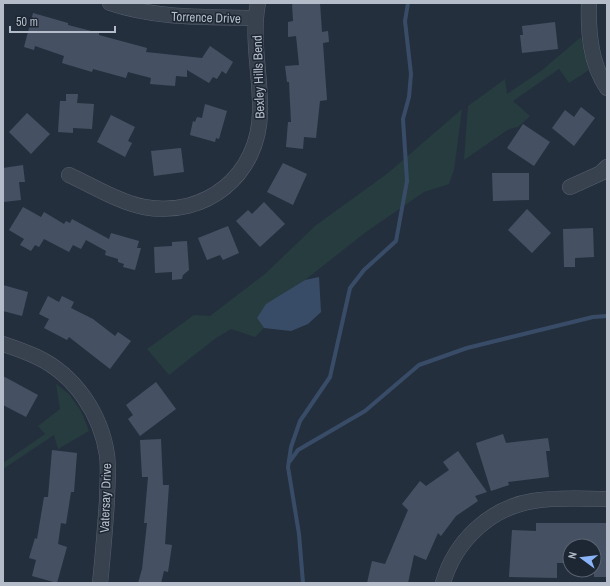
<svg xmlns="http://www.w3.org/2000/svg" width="610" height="586" font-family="'Archivo Narrow',sans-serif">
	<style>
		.green { fill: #263c3f }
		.water { fill: #394c67 }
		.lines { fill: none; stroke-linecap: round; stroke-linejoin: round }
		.stream { stroke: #394c67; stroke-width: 4 }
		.building { fill: #455162 }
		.minor-casing { stroke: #565f6c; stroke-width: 16 }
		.minor { stroke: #38414e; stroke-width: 15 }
		.labels { text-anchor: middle; stroke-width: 3; stroke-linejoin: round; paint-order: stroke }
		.street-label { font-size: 13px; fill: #b4bcc9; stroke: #1d2633 }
	</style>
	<rect width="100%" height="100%" fill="#242f3e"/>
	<g class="green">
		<polygon points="581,37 589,70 569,83 559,69 513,101 530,116 518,127 509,129 464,160 468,106 505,79 507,94 541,71"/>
		<polygon points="462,109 454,170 449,184 424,192 366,232 305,280 290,290 257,318 264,328 255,337 231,329 216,338 169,375 147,349 194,315 210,316 266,273 315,226 388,173"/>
		<polygon points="56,384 69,394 81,411 89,431 58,449 54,435 3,469 3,463 45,434 38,426 60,409"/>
	</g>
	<polygon class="water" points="319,277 321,312 308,324 291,331 264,328 257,318 266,304 305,280"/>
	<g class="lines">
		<g class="stream">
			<polyline points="290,461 298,450 365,411 419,365 467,348 593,317 607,316"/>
			<polyline points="303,583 299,534 288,467 291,447 300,421 330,377 350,288 364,270 396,241 407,181 403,119 409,97 411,74 405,21 408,3"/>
		</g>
	</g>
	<g class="building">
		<polygon points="292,3 320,3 322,32 328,31 329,42 323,43 327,100 320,101 316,138 304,137 303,149 286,147 288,122 291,122 289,82 287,82 285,66 299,65 296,36 288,37 288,22 293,21"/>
		<polygon points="33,13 68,23 68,25 99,33 99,35 147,48 146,52 202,58 210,46 233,62 226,74 222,71 217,79 213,77 209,83 187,70 187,77 176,76 175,86 150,84 151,78 128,72 126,78 93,69 92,72 62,63 64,56 35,46 34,50 24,47"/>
		<polygon points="555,22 558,49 522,53 520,35 523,35 522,26"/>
		<polygon points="66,94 78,94 77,103 94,104 92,129 73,128 73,133 58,132 60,101 66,101"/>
		<polygon points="205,104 227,111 219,139 216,138 215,142 190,135 193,121 195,122 197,117 202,118"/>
		<polygon points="581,107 595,118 574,146 552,128 565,110 574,117"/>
		<polygon points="27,113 50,134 31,154 9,132"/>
		<polygon points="111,115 135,127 128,141 132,143 125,157 97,142"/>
		<polygon points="523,124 550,142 534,166 507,148"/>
		<polygon points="181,148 184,172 154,176 151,151"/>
		<polygon points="283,163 307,174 293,205 267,192"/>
		<polygon points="23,165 25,182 19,182 21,200 3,202 3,168"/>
		<polygon points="492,173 529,173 529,200 493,201"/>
		<polygon points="264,202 285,224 260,247 236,221 248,210 252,214"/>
		<polygon points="23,207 41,217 44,212 64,224 66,221 70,223 72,219 109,239 111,233 139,241 137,248 141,248 135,270 123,267 124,264 118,262 118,259 105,255 106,251 86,240 81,249 73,245 69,252 44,239 39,247 35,245 31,251 20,245 24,239 9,230"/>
		<polygon points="527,209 551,233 532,253 508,230"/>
		<polygon points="228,226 239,253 223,260 220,255 207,260 198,238"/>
		<polygon points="593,228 594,257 575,258 575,267 564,267 563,229"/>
		<polygon points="187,241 189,270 183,275 182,279 172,280 172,272 155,273 154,247 172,246 172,242"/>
		<polygon points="3,285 28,292 22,316 3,311"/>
		<polygon points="48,296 59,302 62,296 74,302 71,308 93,319 115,336 118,332 131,341 110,369 69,337 67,340 44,328 49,319 39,314"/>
		<polygon points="3,376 38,395 26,417 3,405"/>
		<polygon points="156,382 176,409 140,436 128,419 133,415 126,405"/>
		<polygon points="503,434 506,443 548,438 550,451 546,451 549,477 508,482 509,485 491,491 476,443"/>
		<polygon points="161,439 163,485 169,485 165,544 172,545 168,572 164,571 161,583 138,583 142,569 147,523 144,523 148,477 142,477 140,440"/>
		<polygon points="52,450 77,453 74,492 71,492 66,524 61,523 58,544 67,547 57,583 32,576 36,560 29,558 35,538 37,539 44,497 48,497"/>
		<polygon points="458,451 487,492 475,496 478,501 456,516 441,536 438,533 426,560 414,555 408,583 367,583 372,561 385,564 408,510 402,504 420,481 426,486 449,470 443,462"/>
		<polygon points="536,523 607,523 607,577 594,577 594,546 570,546 570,563 557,563 557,578 509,577 512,530 536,531"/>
	</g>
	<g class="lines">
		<defs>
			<g id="minor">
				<path d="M110,3C157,19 206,17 255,18"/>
				<path d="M589,3C588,31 590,63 607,88"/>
				<path d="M69,175C91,185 121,203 144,207C206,218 259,175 260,112C261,76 251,39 258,3"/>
				<polyline points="570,187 601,173 607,167"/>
				<path d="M3,344C15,348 26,352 37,357C75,375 101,414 107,455C109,470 107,486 107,501C105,528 103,556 100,583"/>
				<path d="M443,583C455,541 490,508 533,501C557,497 583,499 607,499"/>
			</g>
		</defs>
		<use href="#minor" class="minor-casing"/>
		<use href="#minor" class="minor"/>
	</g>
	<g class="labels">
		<g class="street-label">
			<text transform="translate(206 17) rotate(2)" y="5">Torrence Drive</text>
			<text transform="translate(258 77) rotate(-92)" y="5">Bexley Hills Bend</text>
			<text transform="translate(105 498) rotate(-88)" y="5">Vatersay Drive</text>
		</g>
	</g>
	<rect width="610" height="586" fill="none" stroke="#b4bcc9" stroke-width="8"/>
	<g transform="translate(582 558) rotate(285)"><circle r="19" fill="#1d2633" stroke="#59626f"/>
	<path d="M0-3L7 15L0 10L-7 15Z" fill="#8ab4f8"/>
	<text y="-6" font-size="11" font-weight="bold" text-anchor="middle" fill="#b4bcc9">N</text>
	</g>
	<path d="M10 26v6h105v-6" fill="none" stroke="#b4bcc9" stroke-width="2"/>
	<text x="16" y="26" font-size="12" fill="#b4bcc9" stroke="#1d2633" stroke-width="3" paint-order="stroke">50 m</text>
</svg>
